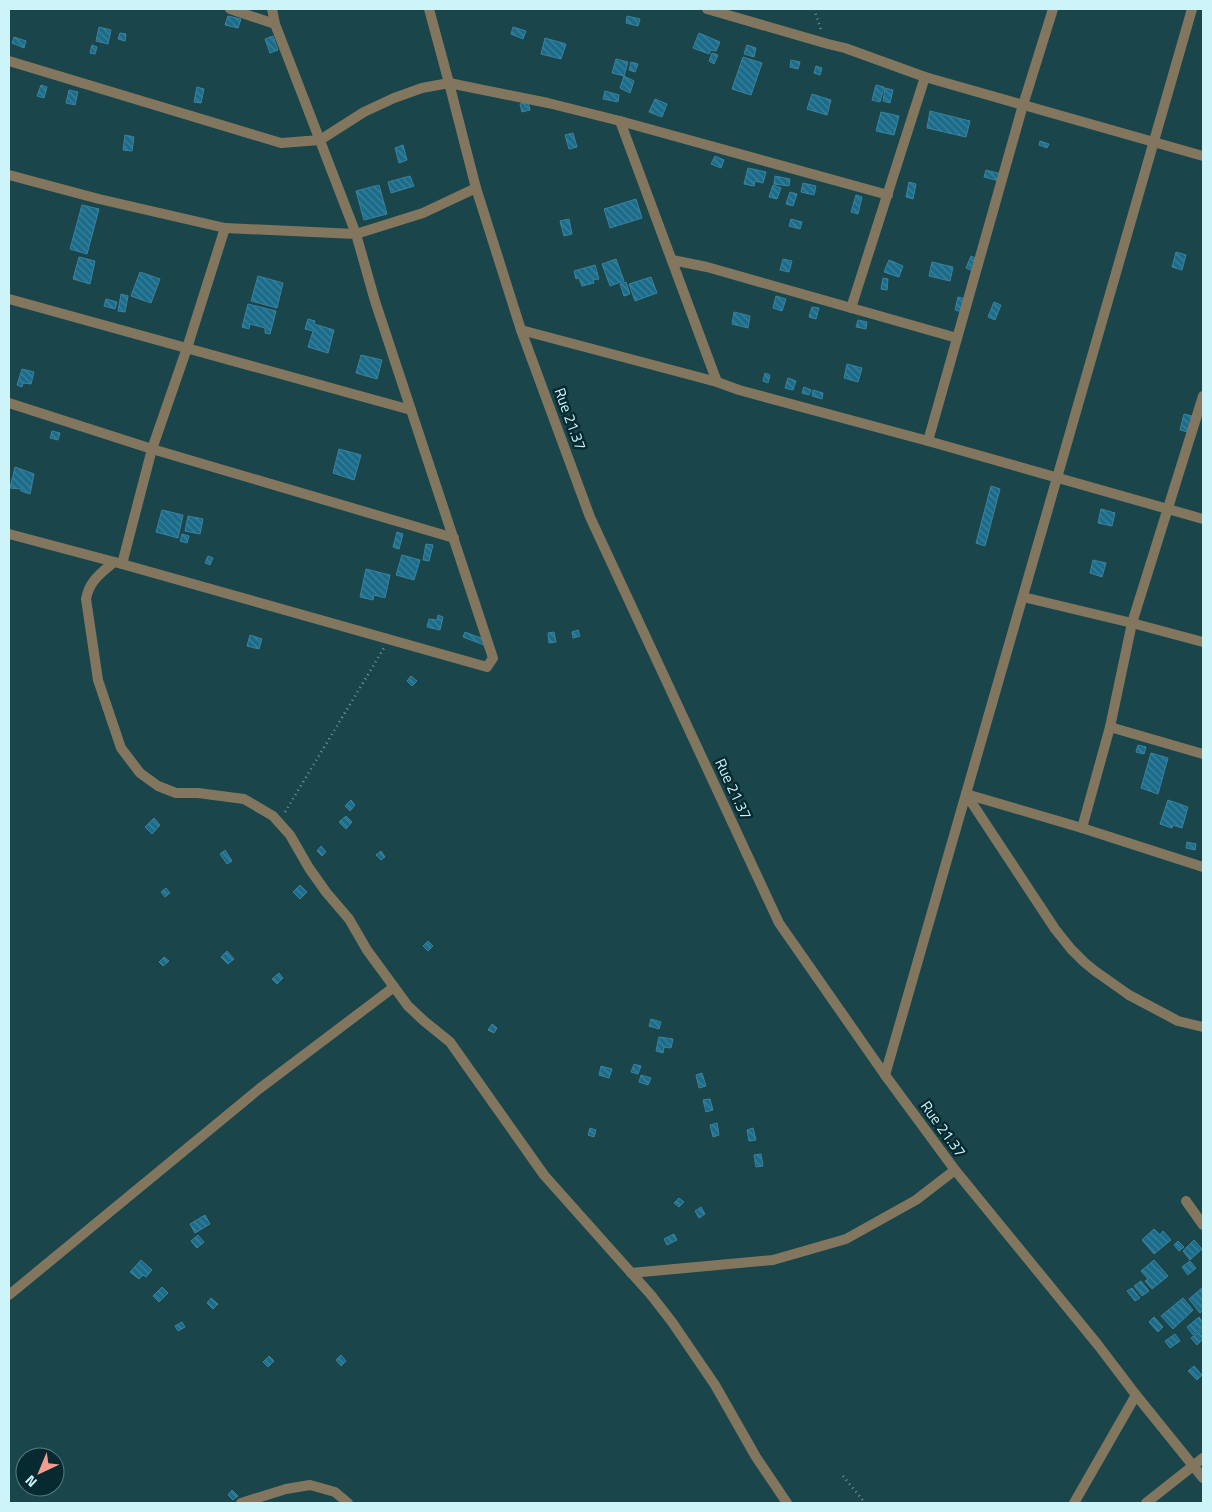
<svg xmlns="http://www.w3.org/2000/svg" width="1212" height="1512" font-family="'Titillium Web',sans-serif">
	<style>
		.building { fill: url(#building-back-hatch); stroke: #3d829e }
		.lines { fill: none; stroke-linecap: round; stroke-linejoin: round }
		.path { stroke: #719aa0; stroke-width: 2.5; stroke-dasharray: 1 4; stroke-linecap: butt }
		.minor { stroke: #82775e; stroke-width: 10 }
		.labels { text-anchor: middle; stroke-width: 5; stroke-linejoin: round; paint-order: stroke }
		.street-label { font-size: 15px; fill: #cdf4f9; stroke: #062a2f }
	</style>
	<defs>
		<pattern id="building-back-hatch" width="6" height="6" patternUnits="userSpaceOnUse" patternTransform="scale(1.25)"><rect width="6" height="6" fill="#1b6c8a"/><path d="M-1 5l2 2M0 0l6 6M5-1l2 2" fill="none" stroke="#3b829b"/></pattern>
	</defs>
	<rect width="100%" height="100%" fill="#19454b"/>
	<g class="building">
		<polygon points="228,16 241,19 238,28 225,25"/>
		<polygon points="627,16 640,19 638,26 626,23"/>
		<polygon points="99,27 111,30 108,44 96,41"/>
		<polygon points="513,27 526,31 523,39 511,34"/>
		<polygon points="120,33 126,34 125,41 118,39"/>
		<polygon points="699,33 720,42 716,51 711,50 709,54 693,48"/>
		<polygon points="273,36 278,50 270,53 265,39"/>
		<polygon points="14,37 26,41 24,48 12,43"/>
		<polygon points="545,38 566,44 561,59 541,54"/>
		<polygon points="92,45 97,47 95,54 90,53"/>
		<polygon points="747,45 756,48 754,57 744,54"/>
		<polygon points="712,53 718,55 714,64 709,61"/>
		<polygon points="743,57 762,63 751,95 732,89"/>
		<polygon points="616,59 628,62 624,76 612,73"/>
		<polygon points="791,60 800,62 798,69 790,67"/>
		<polygon points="631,62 638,64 635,72 629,70"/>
		<polygon points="816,66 822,68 820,75 814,73"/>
		<polygon points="624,76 634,81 630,93 620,88"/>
		<polygon points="41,85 47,87 44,98 37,96"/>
		<polygon points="876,85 884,87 880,102 872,100"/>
		<polygon points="197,87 204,89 201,103 194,102"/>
		<polygon points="885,88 893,90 890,103 883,101"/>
		<polygon points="69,90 78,92 75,105 66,103"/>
		<polygon points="605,91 619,95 618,102 603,99"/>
		<polygon points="812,94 831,100 827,115 807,109"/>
		<polygon points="655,99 667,104 662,117 649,112"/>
		<polygon points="528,102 530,110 522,112 520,104"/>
		<polygon points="930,111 970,121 966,137 927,128"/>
		<polygon points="881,112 899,116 894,135 876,131"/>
		<polygon points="573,133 577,147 569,149 565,135"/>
		<polygon points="125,135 134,137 132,151 123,150"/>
		<polygon points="1040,141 1049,144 1047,148 1039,145"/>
		<polygon points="403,145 407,160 399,163 395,148"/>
		<polygon points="715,156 724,160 721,168 711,164"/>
		<polygon points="748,168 766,172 763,183 755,181 754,186 744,184"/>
		<polygon points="986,170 1001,174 999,181 984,177"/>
		<polygon points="410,176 414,186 391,193 388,182"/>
		<polygon points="775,176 790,179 789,186 774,184"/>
		<polygon points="909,182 916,184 913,199 906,197"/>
		<polygon points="803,183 816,186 814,195 801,192"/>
		<polygon points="379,185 387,214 364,220 356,191"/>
		<polygon points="773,185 781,188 777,199 769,197"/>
		<polygon points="790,192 797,194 793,206 786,204"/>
		<polygon points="856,195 862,197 858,214 851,212"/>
		<polygon points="636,199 642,218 610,228 604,209"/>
		<polygon points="82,205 99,209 87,254 70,249"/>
		<polygon points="569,219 572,234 564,236 560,221"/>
		<polygon points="791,219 802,222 800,229 789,226"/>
		<polygon points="1176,252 1186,255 1182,270 1172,267"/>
		<polygon points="971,256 978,259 973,271 966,268"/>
		<polygon points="79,257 95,261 90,284 73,279"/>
		<polygon points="616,259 624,281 610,286 602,264"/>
		<polygon points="783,259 792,261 789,272 780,270"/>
		<polygon points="889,260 903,266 899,277 884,272"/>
		<polygon points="932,262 953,267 950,281 929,276"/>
		<polygon points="595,265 599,279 593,280 594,283 582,286 579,278 576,279 574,271"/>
		<polygon points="140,272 160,279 151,303 131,296"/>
		<polygon points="258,276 283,283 277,308 251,301"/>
		<polygon points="651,277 657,293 635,301 629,284"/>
		<polygon points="883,278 888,279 887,290 881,289"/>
		<polygon points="626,282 630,294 624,296 620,284"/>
		<polygon points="121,294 128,296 125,312 118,311"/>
		<polygon points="776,296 786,299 782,311 773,308"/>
		<polygon points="958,297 966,299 963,312 955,310"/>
		<polygon points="106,299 117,302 115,309 104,306"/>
		<polygon points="994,302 1001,305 995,320 988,317"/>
		<polygon points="248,304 276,311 270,334 265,333 265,328 250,324 249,329 242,327"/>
		<polygon points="812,307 819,308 816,319 809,317"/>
		<polygon points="734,312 750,316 748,328 732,324"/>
		<polygon points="308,319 315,321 314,324 334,330 328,353 308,347 313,331 305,329"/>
		<polygon points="858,320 867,322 866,329 856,327"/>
		<polygon points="361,355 382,360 377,379 356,373"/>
		<polygon points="847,364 862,368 858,382 844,378"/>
		<polygon points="22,369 34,372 31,384 23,383 22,387 17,385"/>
		<polygon points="765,373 770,375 768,383 763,381"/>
		<polygon points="788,378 796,381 793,390 785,388"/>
		<polygon points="804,387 811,390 809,395 802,393"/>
		<polygon points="813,390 823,393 822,399 812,396"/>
		<polygon points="1184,414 1192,416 1188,432 1180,430"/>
		<polygon points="52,431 60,433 58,440 50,438"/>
		<polygon points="339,449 361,455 354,480 333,473"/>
		<polygon points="15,467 34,474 30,494 21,491 21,489 10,488"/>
		<polygon points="991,486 1000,489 985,546 976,543"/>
		<polygon points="1101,509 1115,513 1112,526 1098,523"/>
		<polygon points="162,510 183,515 178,538 156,532"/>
		<polygon points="188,516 203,519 200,534 185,531"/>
		<polygon points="397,532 403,534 399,549 393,547"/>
		<polygon points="182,534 189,536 187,543 180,541"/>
		<polygon points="426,544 433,545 429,561 423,560"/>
		<polygon points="402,555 420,560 414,580 396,575"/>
		<polygon points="208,556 213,558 210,565 205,563"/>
		<polygon points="1093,560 1106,563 1102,577 1090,573"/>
		<polygon points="366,569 390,575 385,598 374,595 373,600 360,597"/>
		<polygon points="438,615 443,617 440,630 427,627 429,619 437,620"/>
		<polygon points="578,630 580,636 573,638 572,632"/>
		<polygon points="465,632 486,640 484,645 463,637"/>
		<polygon points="554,632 556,642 549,643 548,633"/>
		<polygon points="250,635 262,639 259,649 247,646"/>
		<polygon points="411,676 417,681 412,686 407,681"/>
		<polygon points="1138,745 1146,747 1144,754 1136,752"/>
		<polygon points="1151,753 1168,758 1158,794 1141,788"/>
		<polygon points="351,800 355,805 350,811 345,806"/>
		<polygon points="1168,800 1188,807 1182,828 1173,825 1172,828 1160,824"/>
		<polygon points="346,816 352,822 346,829 339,822"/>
		<polygon points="154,818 160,825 152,834 145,827"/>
		<polygon points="1187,842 1196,844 1195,850 1186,848"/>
		<polygon points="321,846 326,852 322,856 317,851"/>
		<polygon points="225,850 232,861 227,864 220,854"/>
		<polygon points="381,851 385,857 381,860 376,855"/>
		<polygon points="300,885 307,892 300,899 293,892"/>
		<polygon points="166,888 170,893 165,897 161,892"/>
		<polygon points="428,941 433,946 428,951 423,946"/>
		<polygon points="227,951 234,959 228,964 221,957"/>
		<polygon points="164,957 169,961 163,966 159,962"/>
		<polygon points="279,973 283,978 277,984 272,979"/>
		<polygon points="651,1019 661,1022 659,1029 649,1026"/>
		<polygon points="492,1024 497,1028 494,1033 488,1030"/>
		<polygon points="659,1037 673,1039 671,1048 664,1047 663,1053 656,1051"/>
		<polygon points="634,1064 641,1066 638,1074 631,1072"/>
		<polygon points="601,1066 612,1069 609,1078 599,1075"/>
		<polygon points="702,1073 706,1086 699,1088 696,1075"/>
		<polygon points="641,1075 651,1078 648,1085 639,1082"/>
		<polygon points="710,1099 713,1110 706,1112 703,1100"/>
		<polygon points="717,1123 719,1135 713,1137 710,1125"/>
		<polygon points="590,1128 596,1130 594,1137 588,1135"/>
		<polygon points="753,1128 756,1140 749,1141 747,1130"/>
		<polygon points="761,1154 763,1166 756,1167 754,1155"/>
		<polygon points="679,1198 684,1202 679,1207 674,1203"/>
		<polygon points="701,1207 705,1214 699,1218 695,1211"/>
		<polygon points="205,1215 210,1224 195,1233 190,1224"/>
		<polygon points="1154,1229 1160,1235 1163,1231 1171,1240 1154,1254 1142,1240"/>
		<polygon points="674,1234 677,1240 667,1245 664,1239"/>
		<polygon points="198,1235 204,1242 197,1248 191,1241"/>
		<polygon points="1194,1240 1202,1249 1190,1260 1183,1251"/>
		<polygon points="1178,1241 1184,1247 1179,1251 1174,1245"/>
		<polygon points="141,1260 152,1270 146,1277 143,1275 139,1279 130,1272"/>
		<polygon points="1154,1260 1168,1276 1152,1289 1145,1281 1148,1279 1141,1271"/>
		<polygon points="1190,1261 1196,1268 1188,1275 1182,1267"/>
		<polygon points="1141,1281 1149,1291 1142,1296 1134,1286"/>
		<polygon points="162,1287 168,1293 159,1302 153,1296"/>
		<polygon points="1132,1288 1140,1298 1135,1301 1127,1291"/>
		<polygon points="1202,1288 1203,1290 1203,1310 1200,1313 1189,1299"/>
		<polygon points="211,1298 218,1304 213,1309 207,1303"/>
		<polygon points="1183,1298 1193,1310 1173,1329 1161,1316"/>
		<polygon points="1154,1317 1163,1327 1158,1332 1149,1322"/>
		<polygon points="1199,1317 1203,1322 1203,1327 1193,1335 1187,1327"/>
		<polygon points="182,1322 185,1327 178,1331 175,1326"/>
		<polygon points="1203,1329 1203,1339 1197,1345 1191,1338"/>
		<polygon points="1175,1334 1180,1341 1170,1348 1165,1341"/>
		<polygon points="341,1355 346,1361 341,1366 336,1360"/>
		<polygon points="269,1356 274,1361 268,1367 263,1362"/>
		<polygon points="1194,1366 1202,1375 1197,1380 1188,1371"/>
		<polygon points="232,1490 238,1496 233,1500 228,1495"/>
	</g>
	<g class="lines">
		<g class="path">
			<polyline points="814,9 821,30"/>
			<polyline points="285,812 384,648"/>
			<polyline points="843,1476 865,1503"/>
		</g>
		<g class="minor">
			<polyline points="230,9 275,24"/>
			<polyline points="272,9 275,24 356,234 423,213 476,188"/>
			<polyline points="429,9 449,83 476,188 521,330 590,517 779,923 885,1075 955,1170 1098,1345 1136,1395 1203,1478"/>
			<polyline points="707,9 828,44 845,48 925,77 1203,156"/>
			<polyline points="9,61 281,143 320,140 364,112 394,98 422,88 449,83 548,103 620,121 888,195"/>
			<polyline points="620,121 717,382"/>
			<polyline points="9,175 99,199 225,228 356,234 375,301 493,658 487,667 122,564 9,534"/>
			<polyline points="672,260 707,267 957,338"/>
			<polyline points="9,299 411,410"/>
			<polyline points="851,308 925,77"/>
			<polyline points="521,330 717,382 739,390 928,441 1203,519"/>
			<polyline points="9,403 152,449 454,538"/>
			<polyline points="928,441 1023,105 1053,9"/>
			<path d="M114,562C101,573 89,581 86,599L98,680L121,748L140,773L158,786L176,793H198L244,799L273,816L290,835L309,868L326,892L349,919L367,950L408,1006L424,1021L450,1042L544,1175L651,1295L672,1322L715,1385L756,1457L787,1503"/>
			<polyline points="122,564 152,449 187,348 225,228"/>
			<polyline points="1023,597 1132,623 1203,642"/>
			<polyline points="1110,727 1203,754"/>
			<polyline points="966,794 1055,929 1071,949 1084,962 1095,971 1129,995 1178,1021 1203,1027"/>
			<polyline points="966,794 1082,828 1203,867"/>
			<polyline points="1082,828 1110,727 1132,623 1203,396"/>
			<polyline points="885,1075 1192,9"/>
			<polyline points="1186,1201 1203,1225"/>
			<polyline points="631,1273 773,1260 846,1239 916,1200 955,1170"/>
			<polyline points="9,1295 259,1089 394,987"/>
			<polyline points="241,1503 286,1489 310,1485 335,1492 348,1503"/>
			<polyline points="1074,1503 1136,1395"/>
			<polyline points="1146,1503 1203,1458"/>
		</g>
	</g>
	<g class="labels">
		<g class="street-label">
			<text transform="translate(570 419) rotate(70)" y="5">Rue 21.37</text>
			<text transform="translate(733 789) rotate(65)" y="5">Rue 21.37</text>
			<text transform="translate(943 1129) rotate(54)" y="5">Rue 21.37</text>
		</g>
	</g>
	<rect width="1212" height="1512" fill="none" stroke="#cdf4f9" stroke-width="20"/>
	<g transform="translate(40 1472) rotate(224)"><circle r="24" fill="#062a2f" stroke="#567b80"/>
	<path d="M0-4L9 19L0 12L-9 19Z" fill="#f59c91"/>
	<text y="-8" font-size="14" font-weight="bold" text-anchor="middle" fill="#cdf4f9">N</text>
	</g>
</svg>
